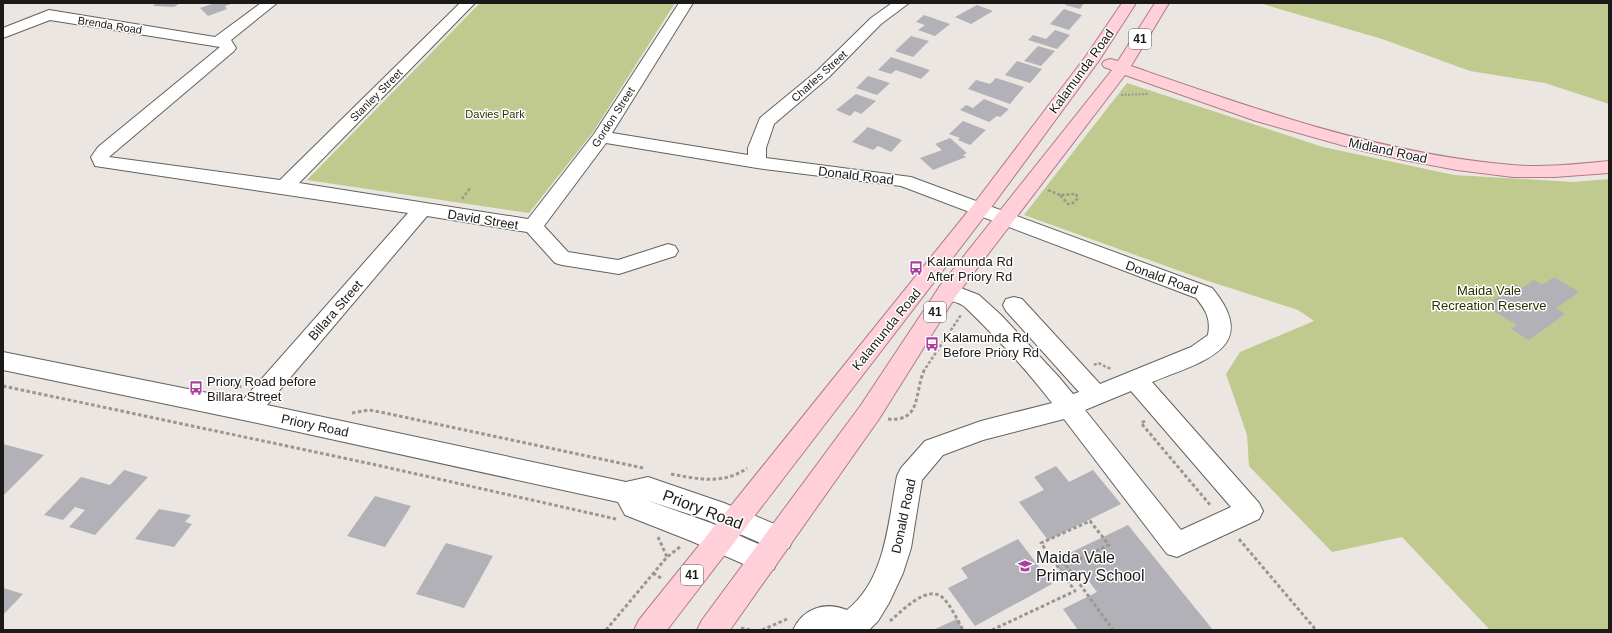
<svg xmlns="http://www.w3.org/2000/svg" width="1612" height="633" font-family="Helvetica,sans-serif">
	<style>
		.green { fill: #c0ca8e }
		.building { fill: #b2b1b7 }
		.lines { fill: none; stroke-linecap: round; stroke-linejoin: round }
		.minor-casing { stroke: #65615c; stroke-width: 2 }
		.major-casing { stroke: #af7b86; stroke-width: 2 }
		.path-far2 { stroke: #9a9692; stroke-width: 2; stroke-dasharray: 2 1.5; stroke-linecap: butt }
		.path-far1 { stroke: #9a9692; stroke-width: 2.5; stroke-dasharray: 3 2; stroke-linecap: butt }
		.path { stroke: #9a9692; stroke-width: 3; stroke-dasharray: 3.5 2.5; stroke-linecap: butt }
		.minor { fill: #fff; fill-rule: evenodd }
		.major { fill: #ffcfda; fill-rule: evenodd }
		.labels { text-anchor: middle; stroke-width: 3; stroke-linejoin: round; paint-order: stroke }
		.far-street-label { font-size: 11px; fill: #1b1a18; stroke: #fff }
		.far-park-label { font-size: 11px; fill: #2c3000; stroke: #fff }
		.shield { fill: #fff; stroke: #5f5f5d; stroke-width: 1 }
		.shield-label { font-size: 12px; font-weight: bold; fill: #1b1a18 }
		.street-label { font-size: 13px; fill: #1b1a18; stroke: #fff }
		.poi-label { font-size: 13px; fill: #1b1a18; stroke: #fff; text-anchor: start }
		.park-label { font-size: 13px; fill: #2c3000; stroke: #fff }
		.near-street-label { font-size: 16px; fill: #1b1a18; stroke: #fff }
		.near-poi-label { font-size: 16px; fill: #1b1a18; stroke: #fff; text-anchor: start }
	</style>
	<rect width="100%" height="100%" fill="#ebe6e1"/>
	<g class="green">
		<polygon points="480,3 675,3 593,132 529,213 307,180"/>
		<polygon points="1259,3 1609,3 1609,104 1545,83 1470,71 1382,39"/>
		<polygon points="1127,83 1323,147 1454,175 1573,182 1609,179 1609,630 1490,630 1402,537 1332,552 1249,466 1247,435 1226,374 1240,352 1314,321 1298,310 1205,280 1024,215"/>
	</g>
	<g class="building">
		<polygon points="156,3 180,3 174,7 153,6"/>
		<polygon points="215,3 234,3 225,6 227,9 208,16 200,8"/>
		<polygon points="1066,3 1084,3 1080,9 1065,5"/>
		<polygon points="977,5 993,11 971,24 955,17"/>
		<polygon points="1064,9 1082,15 1069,30 1050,24"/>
		<polygon points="924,15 950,24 935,36 918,30 925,25 916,22"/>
		<polygon points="1055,30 1070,35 1057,49 1028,40 1033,35 1046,39"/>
		<polygon points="911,36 929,41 913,57 895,51"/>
		<polygon points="1038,46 1055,51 1041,66 1024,61"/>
		<polygon points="891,57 930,70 921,79 896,70 891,74 878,70"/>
		<polygon points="1017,61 1042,69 1030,83 1005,75"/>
		<polygon points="868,76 890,83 877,95 856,88"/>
		<polygon points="996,78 1024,87 1010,104 968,89 976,80 990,84"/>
		<polygon points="856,94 876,101 861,114 855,111 850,116 836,110"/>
		<polygon points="984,99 1009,109 1000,117 997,116 989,122 960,110 966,105 973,108"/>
		<polygon points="963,121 986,130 970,145 958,140 960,138 949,134"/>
		<polygon points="868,127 902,140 891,152 878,146 873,150 852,142"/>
		<polygon points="950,138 967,153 963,155 966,157 933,170 920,158 942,150 935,144"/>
		<polygon points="1554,277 1579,292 1556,308 1565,314 1529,340 1511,329 1517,325 1485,306 1516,284 1522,288 1534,280 1542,285"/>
		<polygon points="3,444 44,455 3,496"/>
		<polygon points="1056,466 1069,482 1093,470 1121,504 1048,540 1019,502 1044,490 1034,477"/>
		<polygon points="124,470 148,477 95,535 69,527 85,510 75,507 63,520 44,515 81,477 110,485"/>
		<polygon points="375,496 411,506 385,547 347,536"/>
		<polygon points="159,509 191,515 185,522 192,524 174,547 135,539"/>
		<polygon points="1128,525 1213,630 1078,630 1063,609 1097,592 1082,572 1067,580 1053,561"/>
		<polygon points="1018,539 1052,584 975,626 948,588 968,578 961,568"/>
		<polygon points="446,543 493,556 464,608 416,594"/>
		<polygon points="3,588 23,594 3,615"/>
		<polygon points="957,619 963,630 933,630"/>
	</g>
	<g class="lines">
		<defs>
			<path id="minor" d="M261,3H277L231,40L236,48L234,51L109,157L280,180L460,3H475L299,183L528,219L594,134L679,3H693L612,133L748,155V148L760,118L817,71L871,18L892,3H909L881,24L829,77L774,124L766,148V158L911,177L1212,288C1263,349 1200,362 1152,382L1259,503L1263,511L1259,519L1177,557L1167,554L1064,419L983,440L943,455L922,480L911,548L903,573L889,603L878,621L869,630H793C803,608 825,601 847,610C886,579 888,522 897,476L901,468L925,441L981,421L1052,403C1026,369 996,337 965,307C957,300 943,302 937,291L940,286L948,283L979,295L1001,315L1058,376L1073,394L1079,392L1006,311L1003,305L1006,299L1014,297L1022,299L1100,384L1191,347L1208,335C1211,319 1206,310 1196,298L901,186L757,168L606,143L544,226L568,252L618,260L668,244L675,246L678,251L675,256L619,274L562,265L555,263L527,232L427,216L267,405L626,482L648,477L724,503L789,530L793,539L789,548L779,551L707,520L646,500L711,523L774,551L778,560L774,569L764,573L691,541L625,515L618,502L248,421L3,370V352L243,400L408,213L95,166L91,157L98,147L220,47L50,20L3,38V28L49,10L215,37ZM1131,391L1231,507L1181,530L1085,410Z"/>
			<g id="major">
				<polygon points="1122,3 1136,3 1098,62 987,213 667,630 634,630 639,620 973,205 1086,56"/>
				<path d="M1155,3H1169L1131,66C1255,109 1380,154 1512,165C1544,168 1577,164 1609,161V173L1554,177H1513L1457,170L1404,160L1359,150L1256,121L1125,75L956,296L879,419L730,630H697L702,620L861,405L940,286L1112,70L1104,67L1102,64L1104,61L1110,59L1118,61Z"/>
			</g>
		</defs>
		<use href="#minor" class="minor-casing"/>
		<use href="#major" class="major-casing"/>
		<polyline class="path-far2" points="1121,95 1148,94"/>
		<g class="path-far1">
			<polyline points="1048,190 1060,195"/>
			<polygon points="1076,194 1078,198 1073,203 1068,204 1060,195"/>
			<polyline points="462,199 470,188"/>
			<polyline points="1094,365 1098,363 1111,369"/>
			<polyline points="923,372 961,315"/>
		</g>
		<g class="path">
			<polyline points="220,384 243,387"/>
			<polyline points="3,386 372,464 616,519"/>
			<polyline points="352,413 369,410 385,413 643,468"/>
			<path d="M888,419C922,422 914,393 924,371"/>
			<polyline points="1145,421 1141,423 1211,506"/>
			<path d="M671,474C697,479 724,485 747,468"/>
			<polyline points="658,537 667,557"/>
			<polyline points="1239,539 1316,630"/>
			<polyline points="653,573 661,578"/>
			<path d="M890,621C901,612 928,583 943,598C950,604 958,621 963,630"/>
			<polyline points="741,628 750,630"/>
			<polyline points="606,630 667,557 680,547"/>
			<polyline points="762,630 787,619"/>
			<polyline points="992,630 1075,591 1041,543 1090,521 1109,545 1066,565 1113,630"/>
		</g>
		<use href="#minor" class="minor"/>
		<use href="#major" class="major"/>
	</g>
	<defs>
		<symbol id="bus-bare" viewBox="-9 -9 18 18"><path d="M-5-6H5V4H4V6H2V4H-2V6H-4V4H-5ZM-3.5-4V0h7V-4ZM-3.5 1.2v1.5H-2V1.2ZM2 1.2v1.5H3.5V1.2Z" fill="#ab3f9e" stroke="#fff" stroke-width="2.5" paint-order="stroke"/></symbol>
		<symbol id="school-bare" viewBox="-9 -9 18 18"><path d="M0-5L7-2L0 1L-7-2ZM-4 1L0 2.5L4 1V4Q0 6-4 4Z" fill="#ab3f9e" stroke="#fff" stroke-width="2.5" paint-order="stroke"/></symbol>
	</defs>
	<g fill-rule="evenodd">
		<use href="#bus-bare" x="906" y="258" width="20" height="20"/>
		<use href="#bus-bare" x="922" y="334" width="20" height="20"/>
		<use href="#bus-bare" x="186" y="378" width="20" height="20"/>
		<use href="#school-bare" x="1015" y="556" width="20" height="20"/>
	</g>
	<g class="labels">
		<g class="far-street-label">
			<text transform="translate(110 25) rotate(9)" y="4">Brenda Road</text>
			<text transform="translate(819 76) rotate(-42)" y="4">Charles Street</text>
			<text transform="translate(376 95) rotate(-45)" y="4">Stanley Street</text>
			<text transform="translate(613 117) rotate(-57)" y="4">Gordon Street</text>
		</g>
		<g class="far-park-label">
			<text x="495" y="118">Davies Park</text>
		</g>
		<g class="shield">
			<rect x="1129" y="29" width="22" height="20" rx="3"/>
			<rect x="924" y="302" width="22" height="20" rx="3"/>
			<rect x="681" y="565" width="22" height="20" rx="3"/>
		</g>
		<g class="shield-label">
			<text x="1140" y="43">41</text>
			<text x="935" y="316">41</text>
			<text x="692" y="579">41</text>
		</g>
		<g class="street-label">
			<text transform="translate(1081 71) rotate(-54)" y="5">Kalamunda Road</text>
			<text transform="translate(1388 150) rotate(12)" y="5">Midland Road</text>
			<text transform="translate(856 175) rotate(7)" y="5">Donald Road</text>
			<text transform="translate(483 219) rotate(9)" y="5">David Street</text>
			<text transform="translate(1162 277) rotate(20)" y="5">Donald Road</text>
			<text transform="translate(335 310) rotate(-49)" y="5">Billara Street</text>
			<text transform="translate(886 329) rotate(-51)" y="5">Kalamunda Road</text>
			<text transform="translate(315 425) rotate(12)" y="5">Priory Road</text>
			<text transform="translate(903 516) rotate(-78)" y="5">Donald Road</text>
		</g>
		<g class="poi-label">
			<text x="927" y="266">Kalamunda Rd<tspan x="927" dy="15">After Priory Rd</tspan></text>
			<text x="943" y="342">Kalamunda Rd<tspan x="943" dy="15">Before Priory Rd</tspan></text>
			<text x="207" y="386">Priory Road before<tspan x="207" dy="15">Billara Street</tspan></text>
		</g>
		<g class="park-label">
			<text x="1489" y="295">Maida Vale<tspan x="1489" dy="15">Recreation Reserve</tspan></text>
		</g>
		<g class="near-street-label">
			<text transform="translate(703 509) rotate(21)" y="6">Priory Road</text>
		</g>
		<g class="near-poi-label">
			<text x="1036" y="563">Maida Vale<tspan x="1036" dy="18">Primary School</tspan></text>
		</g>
	</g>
	<rect width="1612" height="633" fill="none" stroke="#1b1a18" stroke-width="8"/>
</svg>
